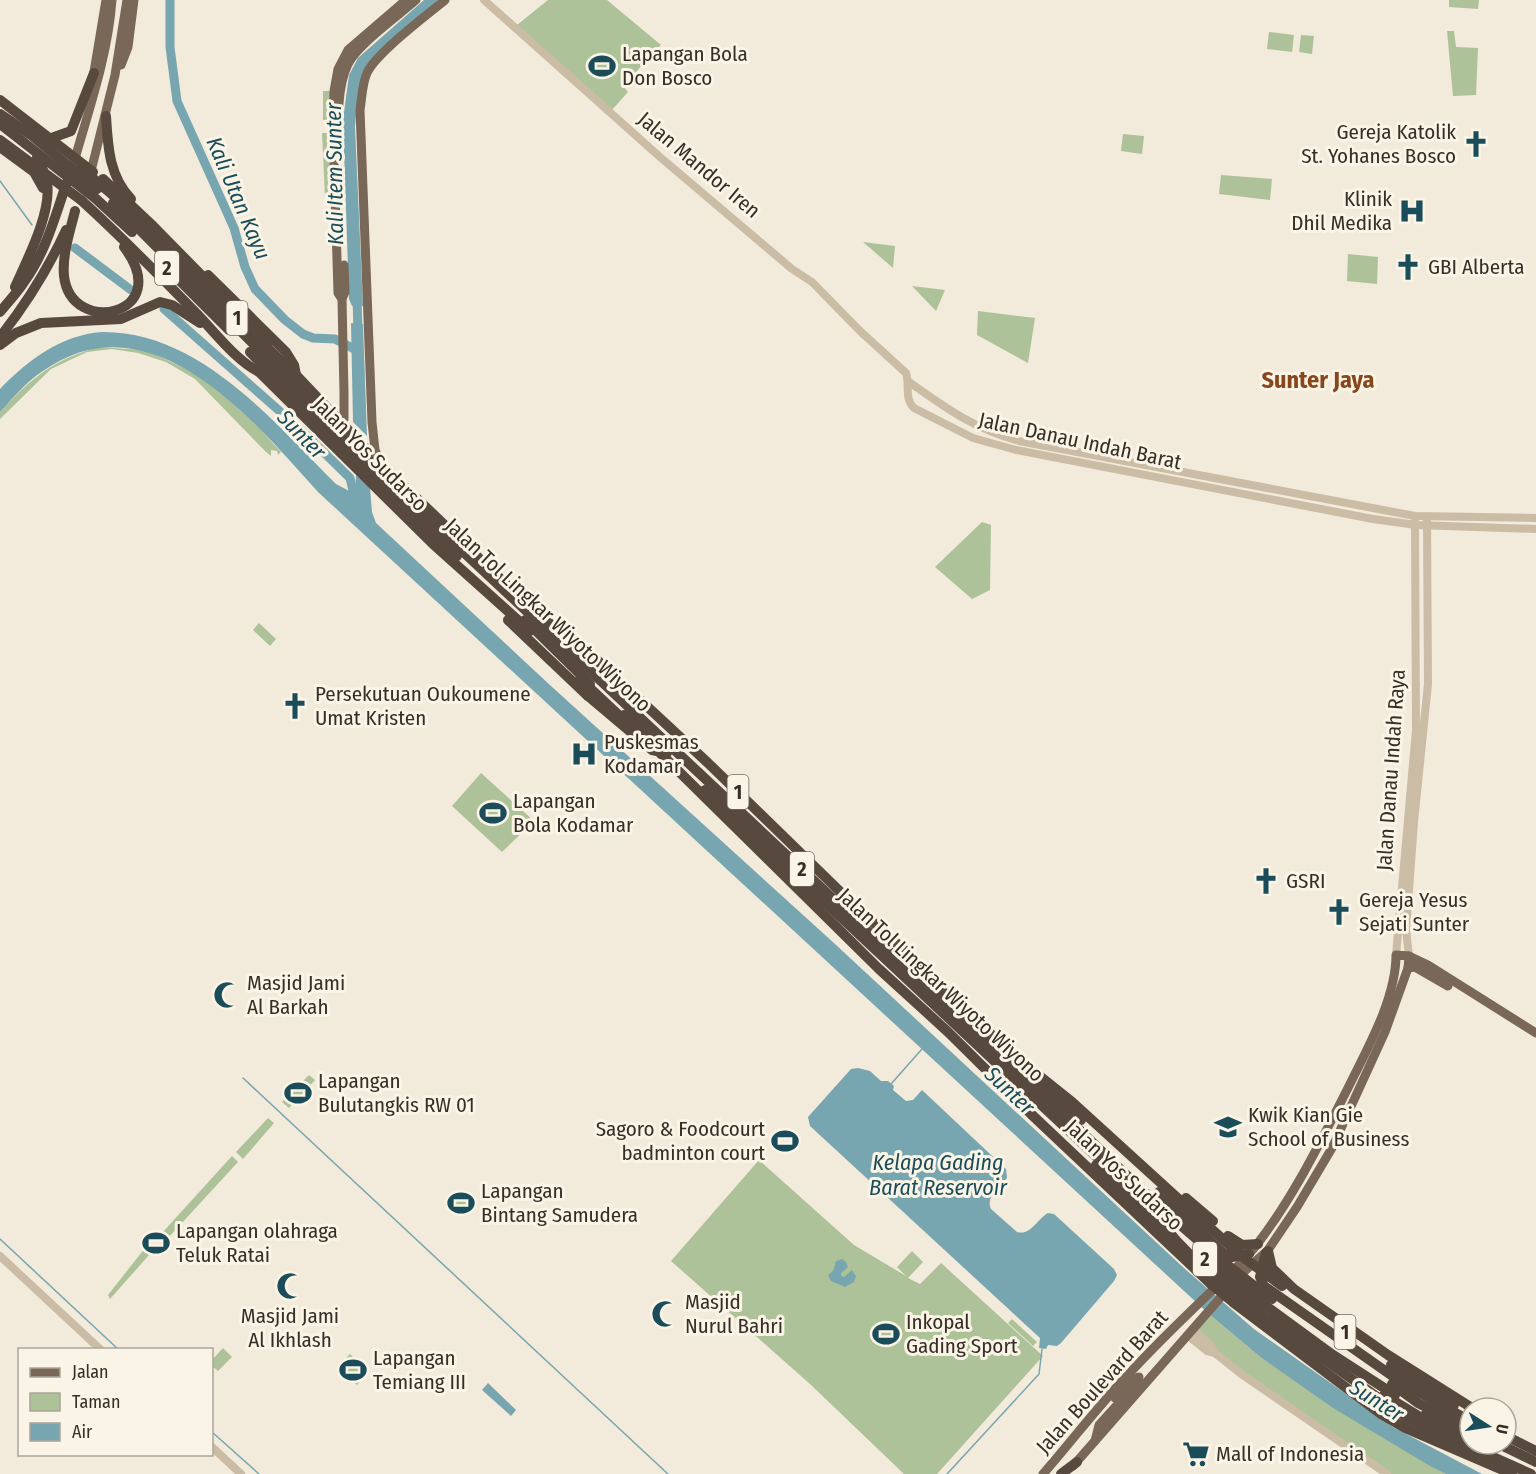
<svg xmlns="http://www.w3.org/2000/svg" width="1536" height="1474" font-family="'Fira Sans Condensed',sans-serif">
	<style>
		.green { fill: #aec299 }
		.water { fill: #78a6b0 }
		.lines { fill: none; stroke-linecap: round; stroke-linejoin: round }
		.stream { stroke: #78a6b0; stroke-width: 1.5 }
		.river { stroke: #78a6b0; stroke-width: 9 }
		.minor { stroke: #cbbca5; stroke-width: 8 }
		.major { stroke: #796757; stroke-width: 9 }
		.highway { stroke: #57493d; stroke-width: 10 }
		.highway-bridge { stroke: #57493d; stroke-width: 10 }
		.labels { text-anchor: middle; stroke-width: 6; stroke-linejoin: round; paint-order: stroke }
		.shield { fill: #faf4e6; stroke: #716960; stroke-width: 1.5 }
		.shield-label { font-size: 20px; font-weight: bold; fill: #362e27 }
		.poi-label { font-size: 21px; fill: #362e27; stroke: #faf4e6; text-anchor: start }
		.street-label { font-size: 21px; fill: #362e27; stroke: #faf4e6 }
		.water-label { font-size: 22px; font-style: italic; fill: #1b4c59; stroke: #faf4e6 }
		.quarter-label { font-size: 24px; font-weight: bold; fill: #88461d; stroke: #faf4e6 }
	</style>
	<rect width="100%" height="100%" fill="#f2eada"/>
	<g class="green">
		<polygon points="548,0 607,0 661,45 623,86 628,92 612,110 517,25"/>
		<polygon points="1449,0 1479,0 1478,9 1449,7"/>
		<polygon points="1447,31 1454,31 1456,47 1478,48 1476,95 1453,96"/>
		<polygon points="1269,32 1294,35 1292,52 1267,49"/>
		<polygon points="1301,35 1314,36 1312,54 1299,52"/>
		<polygon points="348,65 333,137 336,198 325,197 322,133 333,133 333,120 323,120 323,91 334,91"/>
		<polygon points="1123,134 1144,136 1142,154 1121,151"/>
		<polygon points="1221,175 1272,179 1270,200 1219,194"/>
		<polygon points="863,242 895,246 893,268"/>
		<polygon points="1348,254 1378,257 1377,284 1347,281"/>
		<polygon points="912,286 945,290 936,311"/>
		<polygon points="978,311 1035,318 1028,363 977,335"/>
		<path d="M98,347L146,350L190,371L220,391L260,429L281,452L278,455L277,451L271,450V456L265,451L195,379L166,362L138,353L112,349L87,352L51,369L0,419V412C31,378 53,360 98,347Z"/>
		<polygon points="982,522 991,525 990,590 972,599 935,567"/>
		<polygon points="259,623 276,639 270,646 253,630"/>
		<polygon points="481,773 534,821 502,852 452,806"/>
		<polygon points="309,1075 315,1080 289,1108 282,1102"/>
		<polygon points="268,1118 274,1123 243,1159 236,1152"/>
		<polygon points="232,1156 238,1162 168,1238 162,1233"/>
		<polygon points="759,1160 854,1245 906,1276 897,1267 912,1251 923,1262 908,1278 920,1284 941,1263 1043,1356 937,1474 904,1474 810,1384 671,1261"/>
		<polygon points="457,1191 473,1206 464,1215 448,1201"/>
		<polygon points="145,1248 149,1255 110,1299 108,1295"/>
		<polygon points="1209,1314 1259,1356 1386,1439 1446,1474 1387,1474 1215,1353 1193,1329"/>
		<polygon points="1012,1319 1037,1342 1033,1346 1008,1323"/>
		<polygon points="223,1348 232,1357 218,1371 212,1366 212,1360"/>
		<polygon points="350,1354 368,1372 357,1385 337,1368"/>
	</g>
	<g class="water">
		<path d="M424,0H438L367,65C358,84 357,105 355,127L363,306H352L349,299L343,120L349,75L358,58Z"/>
		<polygon points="351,323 363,324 367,436 353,422"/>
		<path d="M102,332C199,331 273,421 336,484L355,494L356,475L370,488L372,512L376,523L551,686L835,944L1185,1269L1254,1329L1393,1427L1482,1474H1446L1430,1466L1333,1408L1259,1356L1209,1314L318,492C252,419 151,295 43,371C26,382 13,398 0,412V389C28,360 61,335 102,332Z"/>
		<path d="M858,1068L870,1071L881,1081H888L894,1086L893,1090L906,1101L913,1100L922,1090L1006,1169L1007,1178C1000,1187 985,1197 991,1209L1017,1232C1031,1236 1037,1219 1048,1213L1054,1214L1114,1269L1117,1275L1114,1281L1061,1343L1057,1346L1048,1345L1046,1349L1039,1348L1040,1338L810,1126L808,1117L851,1069Z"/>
		<polygon points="842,1259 846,1262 848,1267 841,1273 841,1276 844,1277 852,1270 856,1276 854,1282 845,1287 831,1281 828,1275 833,1271 836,1261"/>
		<polygon points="488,1383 516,1410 511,1416 482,1390"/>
	</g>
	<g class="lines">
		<g class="stream">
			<polyline points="0,181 32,225"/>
			<polyline points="243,1078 668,1474"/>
			<polyline points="891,1084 922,1049"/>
			<polyline points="0,1239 119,1350"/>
			<polyline points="212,1432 259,1474"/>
			<polyline points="947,1474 1039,1374 1042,1349"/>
		</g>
		<g class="river">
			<polyline points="170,0 170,47 177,101 234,228 245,267 255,289 285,320 303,334 313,338 335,339 358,351"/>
			<polyline points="75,248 131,290"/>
			<polyline points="357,296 358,333"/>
			<polyline points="164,309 300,429 350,478 356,503"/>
		</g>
		<g class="minor">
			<path d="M484,0L660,157L792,269L812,282L860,331L906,373C910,385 904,398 914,408L973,438L1016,450L1373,519L1416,525L1536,529"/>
			<path d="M909,382C947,409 973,428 1019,441L1415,516L1536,518"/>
			<polyline points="1396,955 1416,730 1415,522"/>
			<polyline points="1409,956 1406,930 1414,822 1428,684 1427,521"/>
			<polyline points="0,1256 101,1350"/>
			<polyline points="1193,1329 1211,1346 1215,1353"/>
			<polyline points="1187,1335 1207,1351 1215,1353 1244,1376 1387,1474"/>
			<polyline points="212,1447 241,1474"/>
		</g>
		<g class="major">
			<polyline points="121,65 128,47 134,0"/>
			<polyline points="94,72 106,0"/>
			<path d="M339,143C338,119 337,87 348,64C358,44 398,16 416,0"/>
			<path d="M74,162C89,109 108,55 112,0"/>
			<polyline points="90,175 115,75 127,0"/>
			<polyline points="342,299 345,292 344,265"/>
			<polyline points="342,424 344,419 344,393 342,299 338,293 333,125 334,91 338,69 348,50 406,0"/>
			<path d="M381,465L375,450L372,422L360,110C362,98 362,84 367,73C376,53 426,16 445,0"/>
			<polyline points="1408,968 1415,967 1448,986"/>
			<path d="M1230,1274C1240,1264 1250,1254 1258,1243C1294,1196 1321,1141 1348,1088C1367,1049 1396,999 1396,955L1409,956L1428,965L1536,1033"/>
			<polyline points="1237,1278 1268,1250 1297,1207 1332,1148 1385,1032 1408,968 1409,956"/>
			<polyline points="1095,1441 1099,1425 1137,1383 1139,1377 1134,1379 1115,1398"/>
			<polyline points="1073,1466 1228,1289"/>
			<path d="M1043,1474C1072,1441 1098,1406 1128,1375C1157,1343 1189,1313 1220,1283"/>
		</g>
		<g class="highway">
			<path d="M106,116C108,147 109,176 131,199"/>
			<polyline points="46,140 71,131 94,73"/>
			<polyline points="0,147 34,172 43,188"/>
			<polyline points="81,168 115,197 244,326 296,375 369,452"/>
			<path d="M81,200C122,237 161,277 199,316C217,335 236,360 259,372L433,544L530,631"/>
			<path d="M75,211C70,231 62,255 64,276C71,338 176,315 124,247"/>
			<polyline points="208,275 286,352 294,365 296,375"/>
			<path d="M15,287C27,260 52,212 47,183C46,174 41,165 37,157"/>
			<path d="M0,312C8,302 17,293 24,282C46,252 55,216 67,182"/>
			<path d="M0,337C27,303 48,269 66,230"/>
			<polyline points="0,345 16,333 41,323 121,319 160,302 172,305 200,323"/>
			<polyline points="380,463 535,612 598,661 708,763 859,910 912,957 925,976"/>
			<polyline points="508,620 588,696"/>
			<polyline points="580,679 626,722"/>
			<polyline points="624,715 664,750"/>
			<polyline points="655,748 879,969 947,1031 1031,1114 1212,1285"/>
			<polyline points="920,972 968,1013 1017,1058 1072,1102 1240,1255"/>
			<polyline points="1006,1061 1020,1073 1037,1083 1081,1120"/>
			<polyline points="1096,1165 1161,1226"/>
			<polyline points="1159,1192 1224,1254 1232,1257 1249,1254"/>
			<polyline points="1186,1198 1213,1221"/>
			<polyline points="1228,1236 1242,1245 1258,1244"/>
			<polyline points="1268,1251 1272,1268 1294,1289 1388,1355 1472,1408"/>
			<polyline points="1266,1253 1260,1277 1264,1286 1401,1382 1470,1421"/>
			<polyline points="1255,1298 1333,1355 1395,1395"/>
			<polyline points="1234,1303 1381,1414 1405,1428 1512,1474"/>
			<polyline points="1262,1315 1408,1419 1531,1474"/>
			<polyline points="1391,1365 1454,1405"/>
			<polyline points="1392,1384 1418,1403 1470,1429"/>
			<polyline points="1384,1395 1430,1423"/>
			<polyline points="1425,1415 1470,1439"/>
			<polyline points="1506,1436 1536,1451"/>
			<polyline points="1499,1444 1536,1462"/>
			<polyline points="1061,1474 1077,1462"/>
		</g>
		<g class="highway-bridge">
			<polyline points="0,100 93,172"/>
			<polyline points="0,114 31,135 97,189"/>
			<polyline points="0,124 95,198 132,232"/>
			<polyline points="0,140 81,200"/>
			<polyline points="103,179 153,226 268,343"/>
			<polyline points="113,203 423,514 1006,1061"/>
			<polyline points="172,273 229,330"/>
			<polyline points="250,352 368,471 457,556"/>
			<polyline points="525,620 590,684"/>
			<polyline points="588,696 652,750 667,753"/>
			<polyline points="705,790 1097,1157"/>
			<path d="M1020,1073C1102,1150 1180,1233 1272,1299"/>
			<path d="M1157,1217C1185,1256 1225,1286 1262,1315"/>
			<polyline points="1240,1255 1282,1286"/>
			<polyline points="1217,1268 1255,1298"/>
			<polyline points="1212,1285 1234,1303"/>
		</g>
	</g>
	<defs>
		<symbol id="stadium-bare" viewBox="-9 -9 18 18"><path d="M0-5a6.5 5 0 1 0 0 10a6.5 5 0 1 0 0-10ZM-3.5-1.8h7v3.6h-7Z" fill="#1b4c59" stroke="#faf4e6" stroke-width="2.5" paint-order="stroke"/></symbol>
		<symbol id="church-bare" viewBox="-9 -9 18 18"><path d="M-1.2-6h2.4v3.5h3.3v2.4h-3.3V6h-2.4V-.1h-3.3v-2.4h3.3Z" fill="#1b4c59" stroke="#faf4e6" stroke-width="2.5" paint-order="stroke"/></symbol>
		<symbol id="hospital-bare" viewBox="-9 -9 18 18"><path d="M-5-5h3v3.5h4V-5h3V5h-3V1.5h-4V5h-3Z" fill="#1b4c59" stroke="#faf4e6" stroke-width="2.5" paint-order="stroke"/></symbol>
		<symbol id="mosque-bare" viewBox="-9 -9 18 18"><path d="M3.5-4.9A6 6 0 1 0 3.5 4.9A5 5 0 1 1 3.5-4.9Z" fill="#1b4c59" stroke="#faf4e6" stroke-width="2.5" paint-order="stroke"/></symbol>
		<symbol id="university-bare" viewBox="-9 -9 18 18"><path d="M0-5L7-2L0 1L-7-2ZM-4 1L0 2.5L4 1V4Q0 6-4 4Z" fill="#1b4c59" stroke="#faf4e6" stroke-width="2.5" paint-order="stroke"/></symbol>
		<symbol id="supermarket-bare" viewBox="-9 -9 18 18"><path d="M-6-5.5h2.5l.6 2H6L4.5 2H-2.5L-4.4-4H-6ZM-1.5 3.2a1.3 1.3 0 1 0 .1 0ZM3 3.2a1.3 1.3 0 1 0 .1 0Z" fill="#1b4c59" stroke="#faf4e6" stroke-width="2.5" paint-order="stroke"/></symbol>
	</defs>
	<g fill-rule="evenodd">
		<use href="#stadium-bare" x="583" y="47" width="38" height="38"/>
		<use href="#church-bare" x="1457" y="125" width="38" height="38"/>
		<use href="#hospital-bare" x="1393" y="192" width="38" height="38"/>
		<use href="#church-bare" x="1389" y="248" width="38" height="38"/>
		<use href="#church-bare" x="276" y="687" width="38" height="38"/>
		<use href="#hospital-bare" x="565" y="735" width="38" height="38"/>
		<use href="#stadium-bare" x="474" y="794" width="38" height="38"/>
		<use href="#church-bare" x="1247" y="862" width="38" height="38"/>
		<use href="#church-bare" x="1320" y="893" width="38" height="38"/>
		<use href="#mosque-bare" x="208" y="976" width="38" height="38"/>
		<use href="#stadium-bare" x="279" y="1074" width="38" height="38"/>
		<use href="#university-bare" x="1209" y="1108" width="38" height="38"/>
		<use href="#stadium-bare" x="766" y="1122" width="38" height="38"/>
		<use href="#stadium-bare" x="442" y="1184" width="38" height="38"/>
		<use href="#stadium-bare" x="137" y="1224" width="38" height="38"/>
		<use href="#mosque-bare" x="271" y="1267" width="38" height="38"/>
		<use href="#mosque-bare" x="646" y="1295" width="38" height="38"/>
		<use href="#stadium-bare" x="867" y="1315" width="38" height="38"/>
		<use href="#stadium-bare" x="334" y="1351" width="38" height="38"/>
		<use href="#supermarket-bare" x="1177" y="1435" width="38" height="38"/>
	</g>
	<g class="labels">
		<g class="shield">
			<rect x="155" y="251" width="24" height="34" rx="4.5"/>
			<rect x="226.5" y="301" width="21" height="34" rx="4.5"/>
			<rect x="727.5" y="775" width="21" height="34" rx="4.5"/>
			<rect x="790" y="852" width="24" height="34" rx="4.5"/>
			<rect x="1193" y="1242" width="24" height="34" rx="4.5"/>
			<rect x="1334.5" y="1315" width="21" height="34" rx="4.5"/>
		</g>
		<g class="shield-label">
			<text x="167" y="275">2</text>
			<text x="237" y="325">1</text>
			<text x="738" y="799">1</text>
			<text x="802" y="876">2</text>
			<text x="1205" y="1266">2</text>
			<text x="1345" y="1339">1</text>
		</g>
		<g class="poi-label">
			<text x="622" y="61">Lapangan Bola<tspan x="622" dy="24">Don Bosco</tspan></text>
			<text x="1456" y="139" text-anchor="end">Gereja Katolik<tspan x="1456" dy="24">St. Yohanes Bosco</tspan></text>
			<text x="1392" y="206" text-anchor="end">Klinik<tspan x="1392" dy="24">Dhil Medika</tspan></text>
			<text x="1428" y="274">GBI Alberta</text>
			<text x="315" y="701">Persekutuan Oukoumene<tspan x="315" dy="24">Umat Kristen</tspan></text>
			<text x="604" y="749">Puskesmas<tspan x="604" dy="24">Kodamar</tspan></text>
			<text x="513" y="808">Lapangan<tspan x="513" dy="24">Bola Kodamar</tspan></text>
			<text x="1286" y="888">GSRI</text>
			<text x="1359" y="907">Gereja Yesus<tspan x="1359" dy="24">Sejati Sunter</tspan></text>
			<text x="247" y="990">Masjid Jami<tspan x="247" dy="24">Al Barkah</tspan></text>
			<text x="318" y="1088">Lapangan<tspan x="318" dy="24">Bulutangkis RW 01</tspan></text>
			<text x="1248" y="1122">Kwik Kian Gie<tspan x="1248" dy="24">School of Business</tspan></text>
			<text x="765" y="1136" text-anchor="end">Sagoro &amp; Foodcourt<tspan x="765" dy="24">badminton court</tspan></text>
			<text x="481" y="1198">Lapangan<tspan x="481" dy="24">Bintang Samudera</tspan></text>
			<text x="176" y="1238">Lapangan olahraga<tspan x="176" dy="24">Teluk Ratai</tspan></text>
			<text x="685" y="1309">Masjid<tspan x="685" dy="24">Nurul Bahri</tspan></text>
			<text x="290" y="1323" text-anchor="middle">Masjid Jami<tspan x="290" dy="24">Al Ikhlash</tspan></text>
			<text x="906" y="1329">Inkopal<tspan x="906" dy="24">Gading Sport</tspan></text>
			<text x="373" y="1365">Lapangan<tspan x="373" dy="24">Temiang III</tspan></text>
			<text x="1216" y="1461">Mall of Indonesia</text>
		</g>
		<g class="street-label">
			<text transform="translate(699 165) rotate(40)" y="7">Jalan Mandor Iren</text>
			<text transform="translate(1080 441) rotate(12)" y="7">Jalan Danau Indah Barat</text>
			<text transform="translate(370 454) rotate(45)" y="7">Jalan Yos Sudarso</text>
			<text transform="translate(548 615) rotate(43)" y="7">Jalan Tol Lingkar Wiyoto Wiyono</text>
			<text transform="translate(1391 770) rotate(-86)" y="7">Jalan Danau Indah Raya</text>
			<text transform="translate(941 985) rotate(43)" y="7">Jalan Tol Lingkar Wiyoto Wiyono</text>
			<text transform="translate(1124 1175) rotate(43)" y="7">Jalan Yos Sudarso</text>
			<text transform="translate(1102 1382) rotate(-48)" y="7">Jalan Boulevard Barat</text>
		</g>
		<g class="water-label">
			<text transform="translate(334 174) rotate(-91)" y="8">Kali Item Sunter</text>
			<text transform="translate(239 198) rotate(67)" y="8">Kali Utan Kayu</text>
			<text transform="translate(302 434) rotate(46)" y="8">Sunter</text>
			<text transform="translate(1010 1090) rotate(43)" y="8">Sunter</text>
			<text x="938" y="1170">Kelapa Gading<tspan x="938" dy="25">Barat Reservoir</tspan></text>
			<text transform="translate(1377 1400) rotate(32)" y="8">Sunter</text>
		</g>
		<g class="quarter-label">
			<text x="1318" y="388">Sunter Jaya</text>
		</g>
	</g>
	<rect x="18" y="1348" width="195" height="108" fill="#faf4e6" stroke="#aca59a" stroke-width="1.5"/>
	<rect x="30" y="1368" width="30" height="9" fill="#796757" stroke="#aca59a" stroke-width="1.5"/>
	<text x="72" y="1378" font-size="18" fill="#362e27">Jalan</text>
	<rect x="30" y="1393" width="30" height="18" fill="#aec299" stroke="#aca59a" stroke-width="1.5"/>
	<text x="72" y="1408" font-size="18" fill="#362e27">Taman</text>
	<rect x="30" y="1423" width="30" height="18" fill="#78a6b0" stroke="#aca59a" stroke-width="1.5"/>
	<text x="72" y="1438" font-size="18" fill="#362e27">Air</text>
	<g transform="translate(1488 1426) rotate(102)"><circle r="28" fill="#faf4e6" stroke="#aca59a" stroke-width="1.5"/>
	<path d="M0-4.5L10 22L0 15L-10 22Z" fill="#1b4c59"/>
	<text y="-9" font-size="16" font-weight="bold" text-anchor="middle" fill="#362e27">U</text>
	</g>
</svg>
